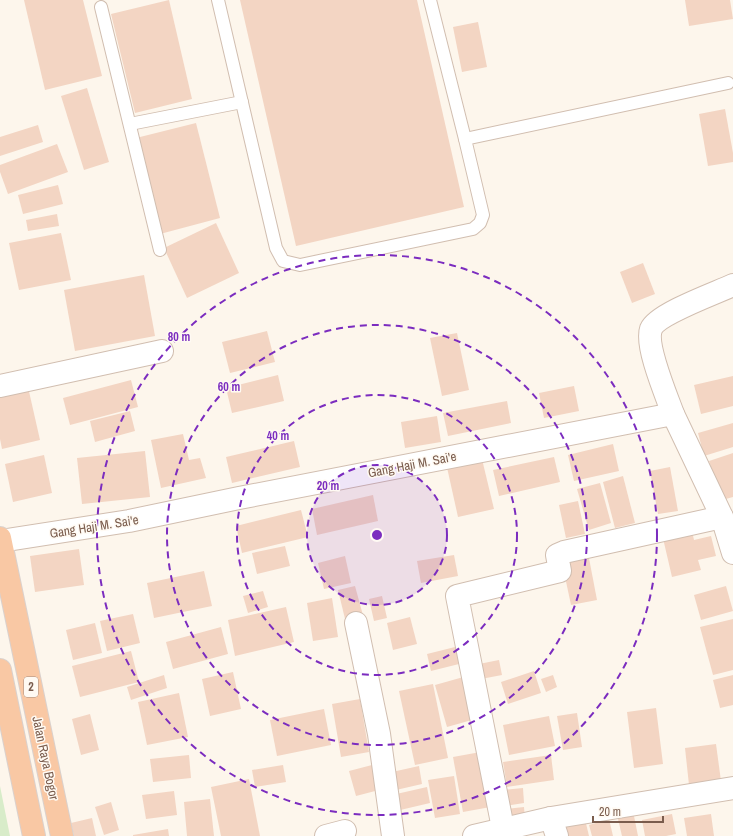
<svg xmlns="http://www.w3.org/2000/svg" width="733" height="836" font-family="'Archivo Narrow',sans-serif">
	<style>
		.green { fill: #d8ecc9 }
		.building { fill: #f3d5c3 }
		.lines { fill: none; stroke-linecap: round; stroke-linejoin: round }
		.service-casing { stroke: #d1beb0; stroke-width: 14 }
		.minor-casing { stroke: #d1beb0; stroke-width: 24 }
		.trunk-casing { stroke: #dad1cd; stroke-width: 24 }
		.service { stroke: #fff; stroke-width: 12 }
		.minor { stroke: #fff; stroke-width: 22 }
		.trunk { stroke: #f9c8a4; stroke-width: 22 }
		.ring { fill: none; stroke: #7b2cbf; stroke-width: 2; stroke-dasharray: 7 5 }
		.labels { text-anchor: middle; stroke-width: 3; stroke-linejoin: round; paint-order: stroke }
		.shield { fill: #fffaf3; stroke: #a28b7f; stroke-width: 1 }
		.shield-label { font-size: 12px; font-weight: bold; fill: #7a5c4d }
		.street-label { font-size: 13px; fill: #7a5c4d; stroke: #fffaf3 }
		.centre { fill: #7b2cbf; stroke: #fffaf3; stroke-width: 2 }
		.ring-label { font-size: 12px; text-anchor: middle; font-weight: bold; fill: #7b2cbf; stroke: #fffaf3; stroke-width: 3; stroke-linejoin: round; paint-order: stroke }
	</style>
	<rect width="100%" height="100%" fill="#fdf6ec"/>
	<polygon class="green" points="0,786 10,836 0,836"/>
	<g class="building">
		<polygon points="24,0 83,0 102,76 45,90"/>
		<polygon points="169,0 192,99 135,113 111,14"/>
		<polygon points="240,0 417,0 464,207 296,246"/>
		<polygon points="685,0 730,0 733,19 689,26"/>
		<polygon points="478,22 487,67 462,72 453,27"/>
		<polygon points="87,88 109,162 84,170 61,96"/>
		<polygon points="725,109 733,153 733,162 708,166 699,114"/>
		<polygon points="196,123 220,218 160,234 136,138"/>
		<polygon points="38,125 43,142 0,156 0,137"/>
		<polygon points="57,144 68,172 8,194 0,172 0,165"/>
		<polygon points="58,185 63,204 23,214 18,195"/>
		<polygon points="57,214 59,226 28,231 26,220"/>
		<polygon points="216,223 239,273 187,298 164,248"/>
		<polygon points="61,233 71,280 19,290 9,243"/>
		<polygon points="643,263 655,294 632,303 620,272"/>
		<polygon points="144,275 155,336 75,351 64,290"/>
		<polygon points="267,331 275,362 230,373 222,342"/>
		<polygon points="457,333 469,390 442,396 430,338"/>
		<polygon points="278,375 284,401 232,413 226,388"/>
		<polygon points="733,376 733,406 701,414 694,385"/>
		<polygon points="131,380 138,407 70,425 63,398"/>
		<polygon points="574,386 579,411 544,418 539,393"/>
		<polygon points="28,387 40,440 2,449 0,439 0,393"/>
		<polygon points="507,401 511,423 448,436 443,413"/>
		<polygon points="130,411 135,431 95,442 90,421"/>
		<polygon points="437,416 441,442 405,448 401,422"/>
		<polygon points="733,423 733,447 704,456 698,433"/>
		<polygon points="183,434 189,460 200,458 206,478 161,488 151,440"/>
		<polygon points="294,441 300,467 232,483 226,457"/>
		<polygon points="613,444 619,471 574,481 568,455"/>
		<polygon points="145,451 150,497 82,504 77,458"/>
		<polygon points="733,453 733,497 722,500 709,461"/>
		<polygon points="44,455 52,493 13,502 5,464"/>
		<polygon points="481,455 494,509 458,517 446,463"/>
		<polygon points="554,457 560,482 499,496 493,470"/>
		<polygon points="670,467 678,511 658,514 650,471"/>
		<polygon points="623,476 635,523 615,528 603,482"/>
		<polygon points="600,483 611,523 589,530 577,489"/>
		<polygon points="373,495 378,521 317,535 312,509"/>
		<polygon points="578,501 585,534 566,538 559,505"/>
		<polygon points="301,510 308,537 242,553 236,526"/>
		<polygon points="691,527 694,540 711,536 716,556 698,560 701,570 672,577 662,534"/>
		<polygon points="285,546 290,566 257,574 252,553"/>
		<polygon points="79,549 84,585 35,592 30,556"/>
		<polygon points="588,553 597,600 571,605 561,558"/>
		<polygon points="454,555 458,576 421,583 417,561"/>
		<polygon points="345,556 351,583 324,589 318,563"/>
		<polygon points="204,571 212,606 154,618 147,583"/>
		<polygon points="355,586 364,619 346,623 338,590"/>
		<polygon points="726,586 733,611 701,620 694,595"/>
		<polygon points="263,591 268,607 248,613 243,596"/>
		<polygon points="382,596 387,618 374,621 369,599"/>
		<polygon points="332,598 338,637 313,641 307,603"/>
		<polygon points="286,607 294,642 235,656 228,620"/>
		<polygon points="133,614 140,643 107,651 100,621"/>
		<polygon points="410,617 417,644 393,650 387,623"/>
		<polygon points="733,619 733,670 713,675 700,627"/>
		<polygon points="95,623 102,653 73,660 66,630"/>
		<polygon points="221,627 228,654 173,669 166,642"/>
		<polygon points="463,645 467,662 431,671 427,654"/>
		<polygon points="131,651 139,682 80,697 72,666"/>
		<polygon points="499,660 502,675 481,679 479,664"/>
		<polygon points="534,671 541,693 508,704 501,682"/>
		<polygon points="233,672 241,709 210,716 202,679"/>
		<polygon points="164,675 167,688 131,700 127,687"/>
		<polygon points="553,675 557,687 546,692 541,679"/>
		<polygon points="733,675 733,705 720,708 713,680"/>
		<polygon points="467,676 479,718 447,727 435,685"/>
		<polygon points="433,684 448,758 415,765 399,691"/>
		<polygon points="179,693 188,737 147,745 138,702"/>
		<polygon points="360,699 369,752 341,757 332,704"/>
		<polygon points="656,708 663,764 634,768 627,712"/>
		<polygon points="324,709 331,745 277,756 270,720"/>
		<polygon points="577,713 582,747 563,750 557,716"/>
		<polygon points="90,714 99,750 81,755 72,719"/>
		<polygon points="549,716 555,746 509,755 503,725"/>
		<polygon points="716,744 721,781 689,785 685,748"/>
		<polygon points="486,751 496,806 463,812 453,757"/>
		<polygon points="189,755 191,778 153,782 150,759"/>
		<polygon points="551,755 554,780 507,787 503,762"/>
		<polygon points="283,765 286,782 255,787 252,770"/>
		<polygon points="372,765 379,790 356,796 349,771"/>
		<polygon points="419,766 422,784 396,790 392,772"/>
		<polygon points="454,776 460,814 435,818 428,780"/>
		<polygon points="249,779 260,836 221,836 211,787"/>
		<polygon points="427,787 430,803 396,811 392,795"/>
		<polygon points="523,788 524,803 505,806 503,790"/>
		<polygon points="174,791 177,815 146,819 142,795"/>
		<polygon points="210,799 214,836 187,836 184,802"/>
		<polygon points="111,802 119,830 104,835 95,807"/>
		<polygon points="524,807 525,819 507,821 506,809"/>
		<polygon points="633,811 638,836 622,836 617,815"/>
		<polygon points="672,814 676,834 666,836 645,836 642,820"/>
		<polygon points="711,814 714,836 687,836 684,818"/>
		<polygon points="584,815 589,836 559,836 555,822"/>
		<polygon points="92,818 96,836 74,836 71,823"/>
		<polygon points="609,819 613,836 592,836 589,825"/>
		<polygon points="168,829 169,836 133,836 133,835"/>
	</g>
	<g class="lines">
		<defs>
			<g id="service">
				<polyline points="218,0 276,248 283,261 300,265 473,229 480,223 483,215 465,139 728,83"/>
				<polyline points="430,0 465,139"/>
				<polyline points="101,7 160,250"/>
				<polyline points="130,124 242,102"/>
			</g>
			<g id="minor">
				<polyline points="0,386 162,351"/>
				<path d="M673,414C667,397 645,346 651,329C657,314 716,293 733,285"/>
				<polyline points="1,541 129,521 239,498 673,414 722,517 733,553"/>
				<polyline points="356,623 379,734 393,836"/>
				<polyline points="551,818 557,836"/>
				<polyline points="503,828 457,596 560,571 557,555 564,552 722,517"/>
				<polyline points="326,836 345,831"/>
				<polyline points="474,836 551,818 733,788"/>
			</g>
			<g id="trunk">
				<polyline points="0,538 62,836"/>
				<polyline points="0,670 34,836"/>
			</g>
		</defs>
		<use href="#service" class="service-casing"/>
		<use href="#minor" class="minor-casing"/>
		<use href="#trunk" class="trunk-casing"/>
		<use href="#service" class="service"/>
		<use href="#minor" class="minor"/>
		<use href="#trunk" class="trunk"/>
	</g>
	<circle cx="377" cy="535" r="70" fill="#7b2cbf" fill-opacity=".12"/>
	<g class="ring">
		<circle cx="377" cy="535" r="70"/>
		<circle cx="377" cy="535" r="140"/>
		<circle cx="377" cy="535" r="210"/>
		<circle cx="377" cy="535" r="280"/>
	</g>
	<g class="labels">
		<rect class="shield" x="24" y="677" width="14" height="20" rx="3"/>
		<g class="shield-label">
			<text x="31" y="691">2</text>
		</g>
		<g class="street-label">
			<text transform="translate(412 464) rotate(-11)" y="5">Gang Haji M. Sai'e</text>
			<text transform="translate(94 526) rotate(-9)" y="5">Gang Haji M. Sai'e</text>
			<text transform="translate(46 758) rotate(78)" y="5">Jalan Raya Bogor</text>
		</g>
	</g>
	<circle cx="377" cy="535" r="6" class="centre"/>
	<g class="ring-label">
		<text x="179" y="341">80 m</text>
		<text x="229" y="391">60 m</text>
		<text x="278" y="440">40 m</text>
		<text x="328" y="490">20 m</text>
	</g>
	<path d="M593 816v6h70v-6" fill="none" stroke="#7a5c4d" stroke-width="2"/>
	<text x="599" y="816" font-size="12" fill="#7a5c4d" stroke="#fffaf3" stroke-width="3" paint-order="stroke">20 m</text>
</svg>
